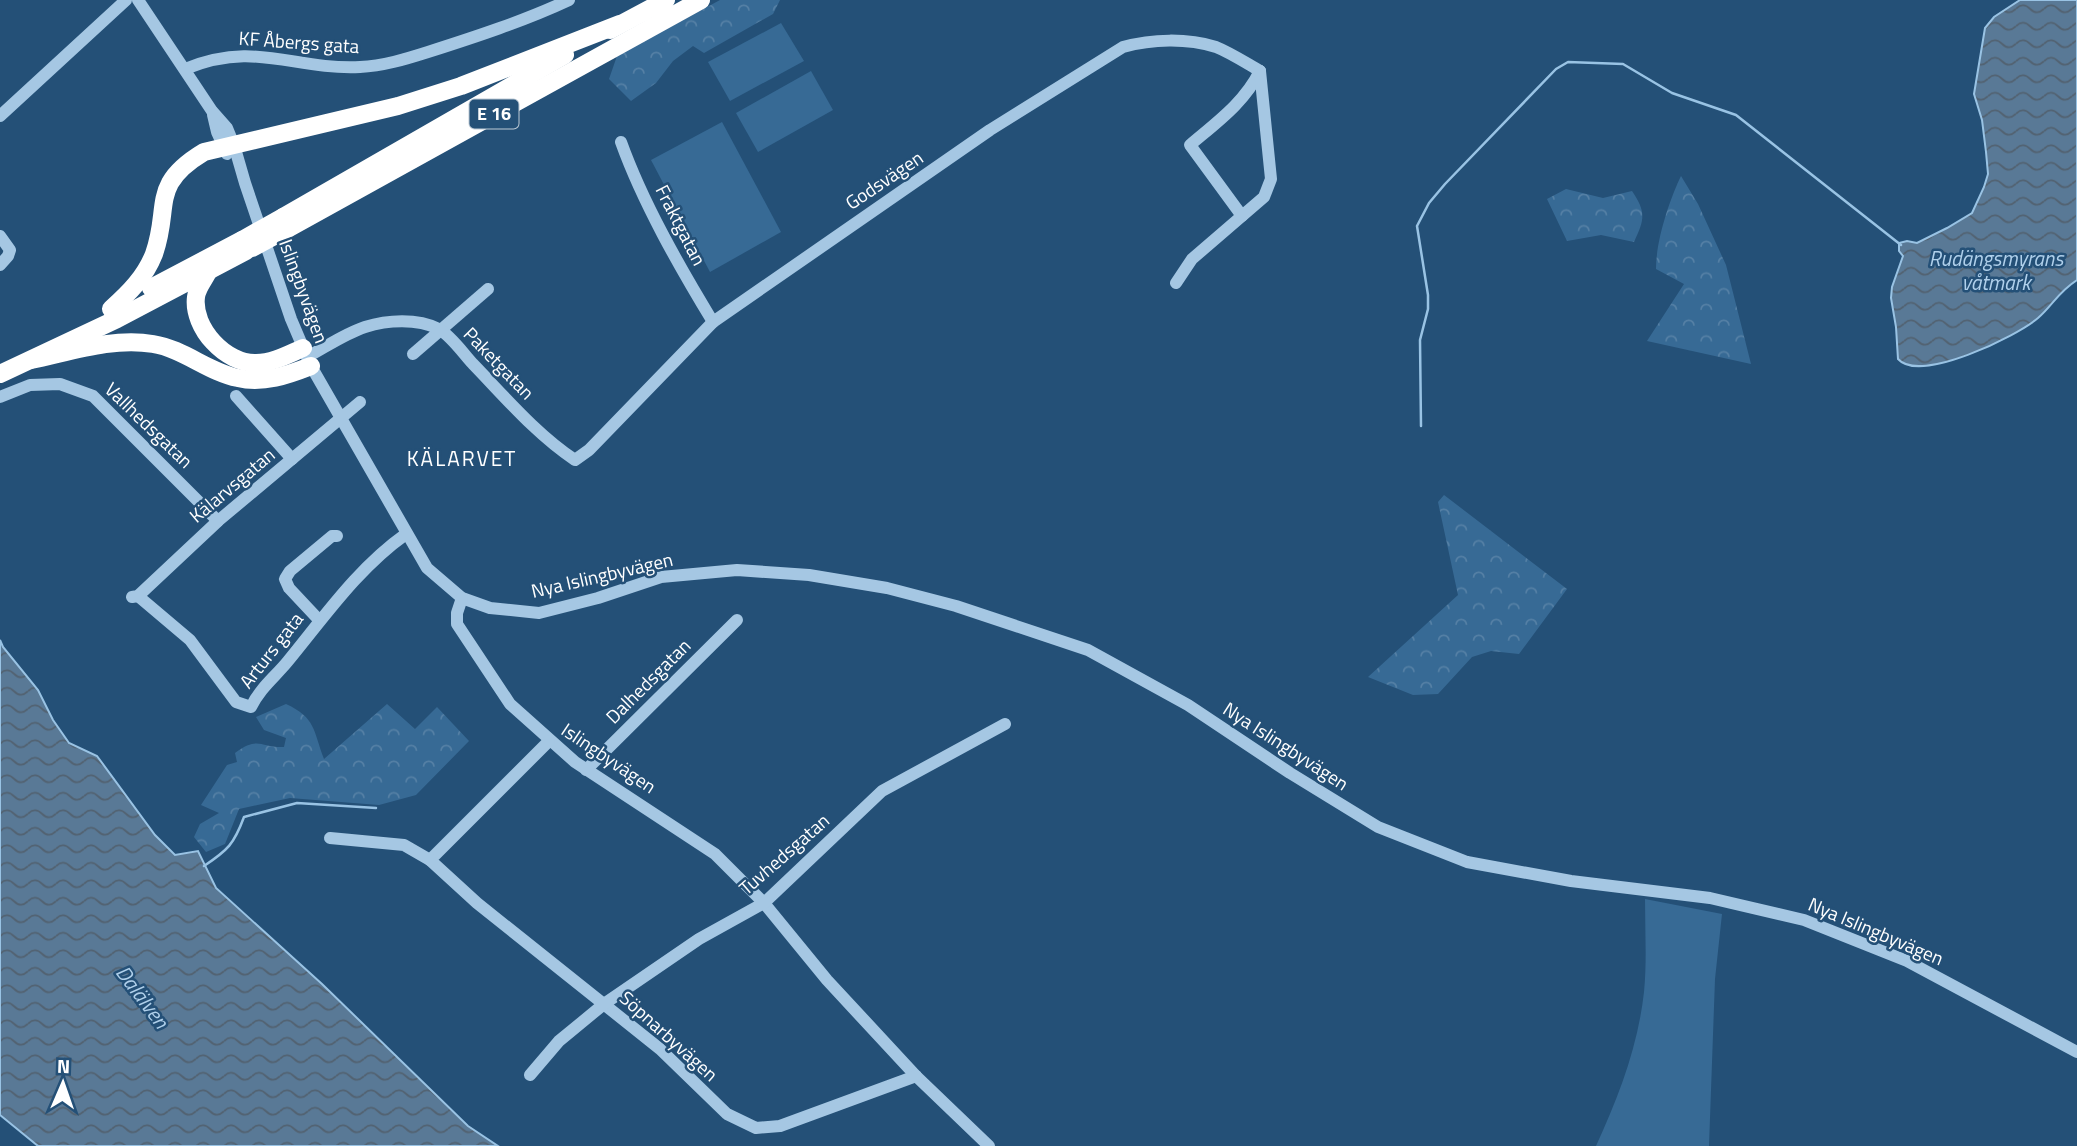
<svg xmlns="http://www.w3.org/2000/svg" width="2077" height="1146" font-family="'Titillium Web',sans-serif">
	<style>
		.grass { fill: #376a95 }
		.forest { fill: url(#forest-crowns) }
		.water { fill: url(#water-waves); stroke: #99c3e4; stroke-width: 2 }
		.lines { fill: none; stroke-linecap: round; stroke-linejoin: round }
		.stream { stroke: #99c3e4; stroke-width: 2.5 }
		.minor { stroke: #a5c7e3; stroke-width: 12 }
		.highway { stroke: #fff; stroke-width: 18 }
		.highway-bridge { stroke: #fff; stroke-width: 18 }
		.labels { text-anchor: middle; stroke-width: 5; stroke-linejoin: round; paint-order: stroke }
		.shield { fill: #245077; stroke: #bdcad6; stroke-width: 2 }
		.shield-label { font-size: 18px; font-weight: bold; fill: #fff }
		.street-label { font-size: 19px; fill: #fff; stroke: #245077 }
		.water-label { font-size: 21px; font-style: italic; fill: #b0d0eb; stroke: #245077 }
		.neighbourhood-label { font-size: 21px; letter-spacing: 2px; fill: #fff; stroke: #245077 }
	</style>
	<defs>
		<pattern id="forest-crowns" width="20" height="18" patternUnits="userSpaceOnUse" patternTransform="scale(1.75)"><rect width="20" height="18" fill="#376a95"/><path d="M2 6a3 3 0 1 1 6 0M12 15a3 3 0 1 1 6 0" fill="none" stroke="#5580a5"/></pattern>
		<pattern id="water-waves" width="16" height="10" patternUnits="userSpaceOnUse" patternTransform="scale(1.75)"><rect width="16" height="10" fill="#597996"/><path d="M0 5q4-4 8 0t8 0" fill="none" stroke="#526271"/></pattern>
	</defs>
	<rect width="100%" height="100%" fill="#245077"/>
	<g class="grass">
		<polygon points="781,23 804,61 730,101 708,62"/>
		<polygon points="811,71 833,110 758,152 736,113"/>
		<polygon points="722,122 781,232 710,272 651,160"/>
		<path d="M1645,899L1722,914L1715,979L1709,1146H1596C1619,1096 1638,1046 1644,992C1647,961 1645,930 1645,899Z"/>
	</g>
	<g class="forest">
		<polygon points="720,0 780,0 773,14 704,53 693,46 673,61 656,83 631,101 609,79 617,56"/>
		<path d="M1681,176L1698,204L1726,265L1751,364L1647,341L1684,284L1656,269C1656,241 1669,201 1681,176Z"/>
		<path d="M1566,189L1603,198L1632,191C1646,212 1645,219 1634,242L1601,235L1567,241L1547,199Z"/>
		<polygon points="1444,495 1567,589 1519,654 1491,651 1472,657 1438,694 1413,695 1368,677 1458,595 1438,502"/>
		<path d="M286,704C316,718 313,730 324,759L387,704L415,729L437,707L469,741L416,795L379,805L290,798L239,809L225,844L206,852L194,837L200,824L219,813L201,805L227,765L237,762L235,753C259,735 260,748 284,747L286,738L264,730L256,717Z"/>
	</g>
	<g class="water">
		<path d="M2020,0H2077V280C2058,292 2053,305 2038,318C2017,336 1920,384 1898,359L1896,327L1891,298L1892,287L1903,256L1899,251V243L1907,241L1917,243L1947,228L1972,213L1984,187L1988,174L1986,152L1982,120L1974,94L1985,28L1994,17Z"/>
		<polygon points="0,640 3,647 38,690 53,720 69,743 97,756 155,835 175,855 198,851 216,888 322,984 468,1126 498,1146 38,1146 0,1115"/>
	</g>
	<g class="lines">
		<g class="stream">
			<polyline points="1421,426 1420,340 1428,309 1428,295 1417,226 1429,203 1445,184 1556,69 1568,62 1623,64 1672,93 1736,115 1901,245"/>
			<path d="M204,866C228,850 234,844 244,817L297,803L376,808"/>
		</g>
		<g class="minor">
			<polyline points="138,0 212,111 227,128 234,145 245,183 291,319 311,366 427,568 462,598 490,608 539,613 598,598 661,577 737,570 809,575 887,588 956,606 1088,650 1188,705 1290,773 1378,827 1467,862 1571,881 1710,898 1804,920 1907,961 2077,1052"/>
			<path d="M185,69C256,40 292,70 360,67C383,66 406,59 428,52C475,37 524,21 569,0"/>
			<polyline points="213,115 217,132 227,154"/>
			<polyline points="0,116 126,0"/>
			<path d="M621,142C643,203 679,266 713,322"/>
			<path d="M1242,216L1190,145C1217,122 1244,103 1260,71"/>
			<polyline points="0,236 10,250 8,256 0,265"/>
			<polyline points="1176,283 1192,259 1264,197 1271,179 1260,71"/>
			<polyline points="413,354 488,289"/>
			<path d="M307,357C326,347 344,334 365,327C387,320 417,318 439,329C451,336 463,353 473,364C505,397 536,434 575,460L589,450L713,322L990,130L1123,47C1152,39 1187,38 1216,47C1231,53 1246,63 1260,71"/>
			<polyline points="236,396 292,459"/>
			<polyline points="0,397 30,385 60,384 93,396 218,521"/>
			<path d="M138,596L190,640L236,702L251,707C260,688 275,677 288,661C325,616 358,568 406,534"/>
			<polyline points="132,597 138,596 218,521 360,402"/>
			<polyline points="462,598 457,613 457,624 510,704 575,762 715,854 764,903 827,980 916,1076 989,1146"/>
			<polyline points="319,620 289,588 285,579 290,571 332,536 337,536"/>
			<polyline points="549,741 430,860 477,903 660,1049 727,1114 756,1128 780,1126 916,1076"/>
			<polyline points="586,770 737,620"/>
			<polyline points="330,838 404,845 430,860"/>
			<polyline points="530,1075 559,1041 604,1004 699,939 764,903 882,791 1005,724"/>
		</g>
		<g class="highway">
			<polyline points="610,30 666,0"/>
			<polyline points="283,217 565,55"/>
			<polyline points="287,229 701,0"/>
			<path d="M208,272C204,280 197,288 196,297C192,328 226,364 256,363C273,363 289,354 303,348"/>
			<polyline points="151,288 242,240"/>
			<path d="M111,309C129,293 145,277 154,254C171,206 149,185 204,152L398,106L461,86L620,24"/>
			<path d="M31,360C70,352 113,337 153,344C184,349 208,372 238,378C263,384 288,375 311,366"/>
			<polyline points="0,374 117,319 246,251"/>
		</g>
		<g class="highway-bridge">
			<polyline points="242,240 283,217"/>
			<polyline points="252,248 287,229"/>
		</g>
	</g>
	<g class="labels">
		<rect class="shield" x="469.5" y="99.5" width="49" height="29" rx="5"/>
		<g class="shield-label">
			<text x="494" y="120">E 16</text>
		</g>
		<g class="street-label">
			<text transform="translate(299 42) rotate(4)" y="7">KF Åbergs gata</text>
			<text transform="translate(884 180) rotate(-34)" y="7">Godsvägen</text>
			<text transform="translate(681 225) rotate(63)" y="7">Fraktgatan</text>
			<text transform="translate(304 291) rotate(70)" y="7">Islingbyvägen</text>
			<text transform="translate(499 363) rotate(46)" y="7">Paketgatan</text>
			<text transform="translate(149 425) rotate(44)" y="7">Vallhedsgatan</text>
			<text transform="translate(232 485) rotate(-40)" y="7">Kälarvsgatan</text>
			<text transform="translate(602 575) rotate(-13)" y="7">Nya Islingbyvägen</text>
			<text transform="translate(271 650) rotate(-52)" y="7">Arturs gata</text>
			<text transform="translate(648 681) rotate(-45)" y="7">Dalhedsgatan</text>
			<text transform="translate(1286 746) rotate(33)" y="7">Nya Islingbyvägen</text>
			<text transform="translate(609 758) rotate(34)" y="7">Islingbyvägen</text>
			<text transform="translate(784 854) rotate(-41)" y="7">Tuvhedsgatan</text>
			<text transform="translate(1876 931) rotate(23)" y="7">Nya Islingbyvägen</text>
			<text transform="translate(669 1036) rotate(42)" y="7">Söpnarbyvägen</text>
		</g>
		<g class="water-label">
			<text x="1996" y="266">Rudängsmyrans<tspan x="1996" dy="24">våtmark</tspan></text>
			<text transform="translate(142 997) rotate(53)" y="7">Dalälven</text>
		</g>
		<g class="neighbourhood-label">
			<text x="462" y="466">KÄLARVET</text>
		</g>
	</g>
	<g transform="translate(63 1083) rotate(2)" stroke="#245077" stroke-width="5" paint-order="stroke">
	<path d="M0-5L12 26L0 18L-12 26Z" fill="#ffffff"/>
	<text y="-10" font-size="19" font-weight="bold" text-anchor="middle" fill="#ffffff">N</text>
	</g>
</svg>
